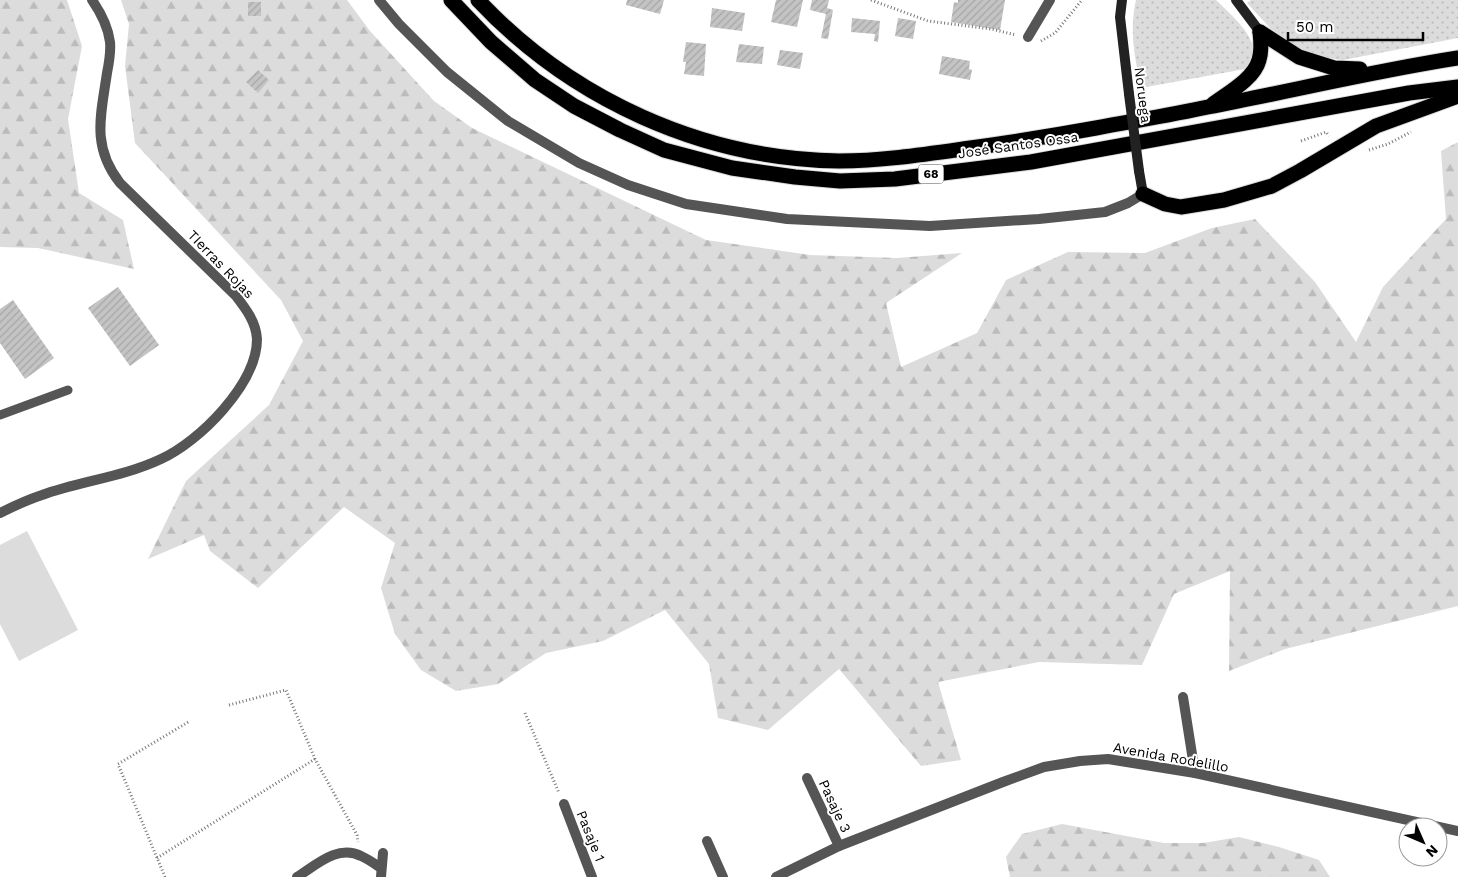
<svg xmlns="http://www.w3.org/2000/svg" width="1458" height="877" font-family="'Work Sans',sans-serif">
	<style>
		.grass { fill: url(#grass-dots) }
		.forest { fill: url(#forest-firs) }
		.pitch { fill: #dcdcdc }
		.building { fill: url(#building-hatch) }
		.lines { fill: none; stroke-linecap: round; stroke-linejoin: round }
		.motorway-casing { stroke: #dbdbdb; stroke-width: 17 }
		.path { stroke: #777; stroke-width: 3; stroke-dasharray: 1 2.5; stroke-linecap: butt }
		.service { stroke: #555; stroke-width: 9 }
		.minor { stroke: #555; stroke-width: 10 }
		.tertiary { stroke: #555; stroke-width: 10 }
		.secondary { stroke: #222; stroke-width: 10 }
		.motorway { stroke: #000; stroke-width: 15 }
		.secondary-bridge { stroke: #222; stroke-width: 10 }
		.labels { text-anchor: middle; stroke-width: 4; stroke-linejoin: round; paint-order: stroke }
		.shield { fill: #fff; stroke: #4c4c4c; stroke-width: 1 }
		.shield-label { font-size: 12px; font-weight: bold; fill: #000 }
		.street-label { font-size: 14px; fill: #000; stroke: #fff }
	</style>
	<defs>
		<pattern id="grass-dots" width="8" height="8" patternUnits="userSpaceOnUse" patternTransform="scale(1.25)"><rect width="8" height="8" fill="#dcdcdc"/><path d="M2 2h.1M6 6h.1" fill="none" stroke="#bbb" stroke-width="1.8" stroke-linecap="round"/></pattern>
		<pattern id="forest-firs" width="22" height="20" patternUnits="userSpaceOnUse" patternTransform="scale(1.25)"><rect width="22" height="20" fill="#dcdcdc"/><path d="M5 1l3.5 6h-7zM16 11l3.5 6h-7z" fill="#bbb"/></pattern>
		<pattern id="building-hatch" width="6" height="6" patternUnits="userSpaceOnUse" patternTransform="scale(1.25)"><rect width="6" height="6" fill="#c4c4c4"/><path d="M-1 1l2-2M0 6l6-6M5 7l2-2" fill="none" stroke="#a7a7a7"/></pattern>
	</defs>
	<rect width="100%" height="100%" fill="#fff"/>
	<g class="grass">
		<path d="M1136,0H1216C1234,18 1253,32 1256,59L1245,69L1141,88C1135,58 1129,30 1136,0Z"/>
		<polygon points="1251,0 1458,0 1458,38 1343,60 1299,54 1271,29 1247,3"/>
	</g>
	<g class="forest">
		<polygon points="0,0 67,0 82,46 68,119 79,193 123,220 134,269 38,248 0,247"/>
		<polygon points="121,0 347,0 370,31 434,101 472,128 706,240 810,255 897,258 962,253 886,303 901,367 977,333 1006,280 1068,252 1145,253 1212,228 1255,219 1315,282 1356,342 1383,287 1446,219 1441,151 1458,142 1458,606 1285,649 1229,671 1230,571 1174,594 1142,665 1039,662 938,682 961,760 921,766 839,669 768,730 718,718 709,664 665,610 603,641 546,653 498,684 456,691 421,670 395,634 381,588 395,543 344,507 258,588 210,551 204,535 148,559 186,481 269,405 303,341 281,300 135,143 125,66 129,24"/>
		<polygon points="1062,824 1164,843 1203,843 1239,837 1279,847 1319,860 1330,877 1010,877 1006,857 1022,834"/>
	</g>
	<polygon class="pitch" points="27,531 78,630 19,661 0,624 0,545"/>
	<g class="building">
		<polygon points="627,0 664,0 660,14 626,5"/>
		<polygon points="776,0 803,0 797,27 771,22"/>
		<polygon points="812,0 829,0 827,8 833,10 828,39 821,38 826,14 810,10"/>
		<polygon points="958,0 1005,0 1000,30 951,22 954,2 958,3"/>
		<rect x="248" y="2" width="13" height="14"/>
		<polygon points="712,8 745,13 742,31 710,27"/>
		<polygon points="852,18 880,21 878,42 874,41 875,34 851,32"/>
		<polygon points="898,18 916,21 913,39 895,36"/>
		<polygon points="686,42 706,44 704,76 684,74 686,62 683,62"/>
		<polygon points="739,44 764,47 762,64 736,62"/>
		<polygon points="780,50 803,53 800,69 777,65"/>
		<polygon points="942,56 970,61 969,69 972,70 970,80 939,74"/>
		<polygon points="258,70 269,80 258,93 246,82"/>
		<polygon points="118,287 159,345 130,366 88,308"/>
		<polygon points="13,300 54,358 25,379 0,343 0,309"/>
	</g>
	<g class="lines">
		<defs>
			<g id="motorway">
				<polyline points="451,0 491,42 535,80 574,106 620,130 664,150 732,168 795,177 840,181 895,179 1031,162 1409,93 1458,87"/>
				<path d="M478,0C571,99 702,159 839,161C880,161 921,155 963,149C1007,143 1052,136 1096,128C1133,121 1171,115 1208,107C1292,91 1374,71 1458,58"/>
				<polyline points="1260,32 1299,57 1334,68 1360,69"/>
				<path d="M1213,104C1228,93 1254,79 1259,60C1262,51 1261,41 1260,32"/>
				<polyline points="1143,194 1165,204 1181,207 1224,200 1272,186 1300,171 1376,126 1458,96"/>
			</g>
		</defs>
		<use href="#motorway" class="motorway-casing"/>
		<g class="path">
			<polyline points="871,0 928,21 991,29 1016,35"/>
			<polyline points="1041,41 1055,33 1082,0"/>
			<polyline points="1301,141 1326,132 1329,136"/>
			<polyline points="1369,150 1388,144 1411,132"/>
			<polyline points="229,705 286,690 315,759 357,835 358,842"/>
			<polyline points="525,713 559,793"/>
			<polyline points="157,858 315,759"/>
			<polyline points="165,877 118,764 190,721"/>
		</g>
		<polyline class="service" points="0,415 68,390"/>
		<g class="minor">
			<polyline points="1028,37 1050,0"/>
			<polyline points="1183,697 1195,773"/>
			<polyline points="807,778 839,846"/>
			<polyline points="564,804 592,877"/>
			<polyline points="707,841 723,877"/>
			<path d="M297,877C316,865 338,844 361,856C368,859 375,864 381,868"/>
			<polyline points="381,877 383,853"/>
		</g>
		<g class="tertiary">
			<polyline points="379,0 399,24 447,72 508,121 579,163 628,185 686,204 787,219 930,226 1039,219 1105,212 1128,203 1143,194"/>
			<path d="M0,513C14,506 27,500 42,495C81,481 123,477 161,459C199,442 257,384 257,339C256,322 246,309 236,296L120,183C91,146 101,115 107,73C109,63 111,52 110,42C108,26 101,13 92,0"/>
			<polyline points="776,877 839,846 1003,782 1044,767 1080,761 1108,759 1195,773 1458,831"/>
		</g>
		<g class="secondary">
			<polyline points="1122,0 1120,17 1129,94"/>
			<polyline points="1236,0 1260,32"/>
			<polyline points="1139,171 1143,194"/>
		</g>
		<use href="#motorway" class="motorway"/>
		<polyline class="secondary-bridge" points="1129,94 1139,171"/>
	</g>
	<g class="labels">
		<rect class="shield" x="918.5" y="164.5" width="25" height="19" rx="4"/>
		<g class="shield-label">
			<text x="931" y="178">68</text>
		</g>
		<g class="street-label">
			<text transform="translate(1143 95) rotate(83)" y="5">Noruega</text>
			<text transform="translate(1018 145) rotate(-8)" y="5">José Santos Ossa</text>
			<text transform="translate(221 264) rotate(46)" y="5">TIerras Rojas</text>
			<text transform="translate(1171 757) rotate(10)" y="5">Avenida Rodelillo</text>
			<text transform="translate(835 806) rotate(65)" y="5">Pasaje 3</text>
			<text transform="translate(591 836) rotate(68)" y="5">Pasaje 1</text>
		</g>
	</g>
	<g transform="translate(1423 842) rotate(135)"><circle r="24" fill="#ffffff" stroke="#999999"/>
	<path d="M0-4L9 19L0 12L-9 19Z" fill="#000000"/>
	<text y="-8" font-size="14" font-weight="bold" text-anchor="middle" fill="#000000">N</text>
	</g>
	<path d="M1288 32v8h135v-8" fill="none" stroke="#000000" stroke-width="2.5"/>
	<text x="1296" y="32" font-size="15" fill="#000000" stroke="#ffffff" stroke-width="4" paint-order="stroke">50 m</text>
</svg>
